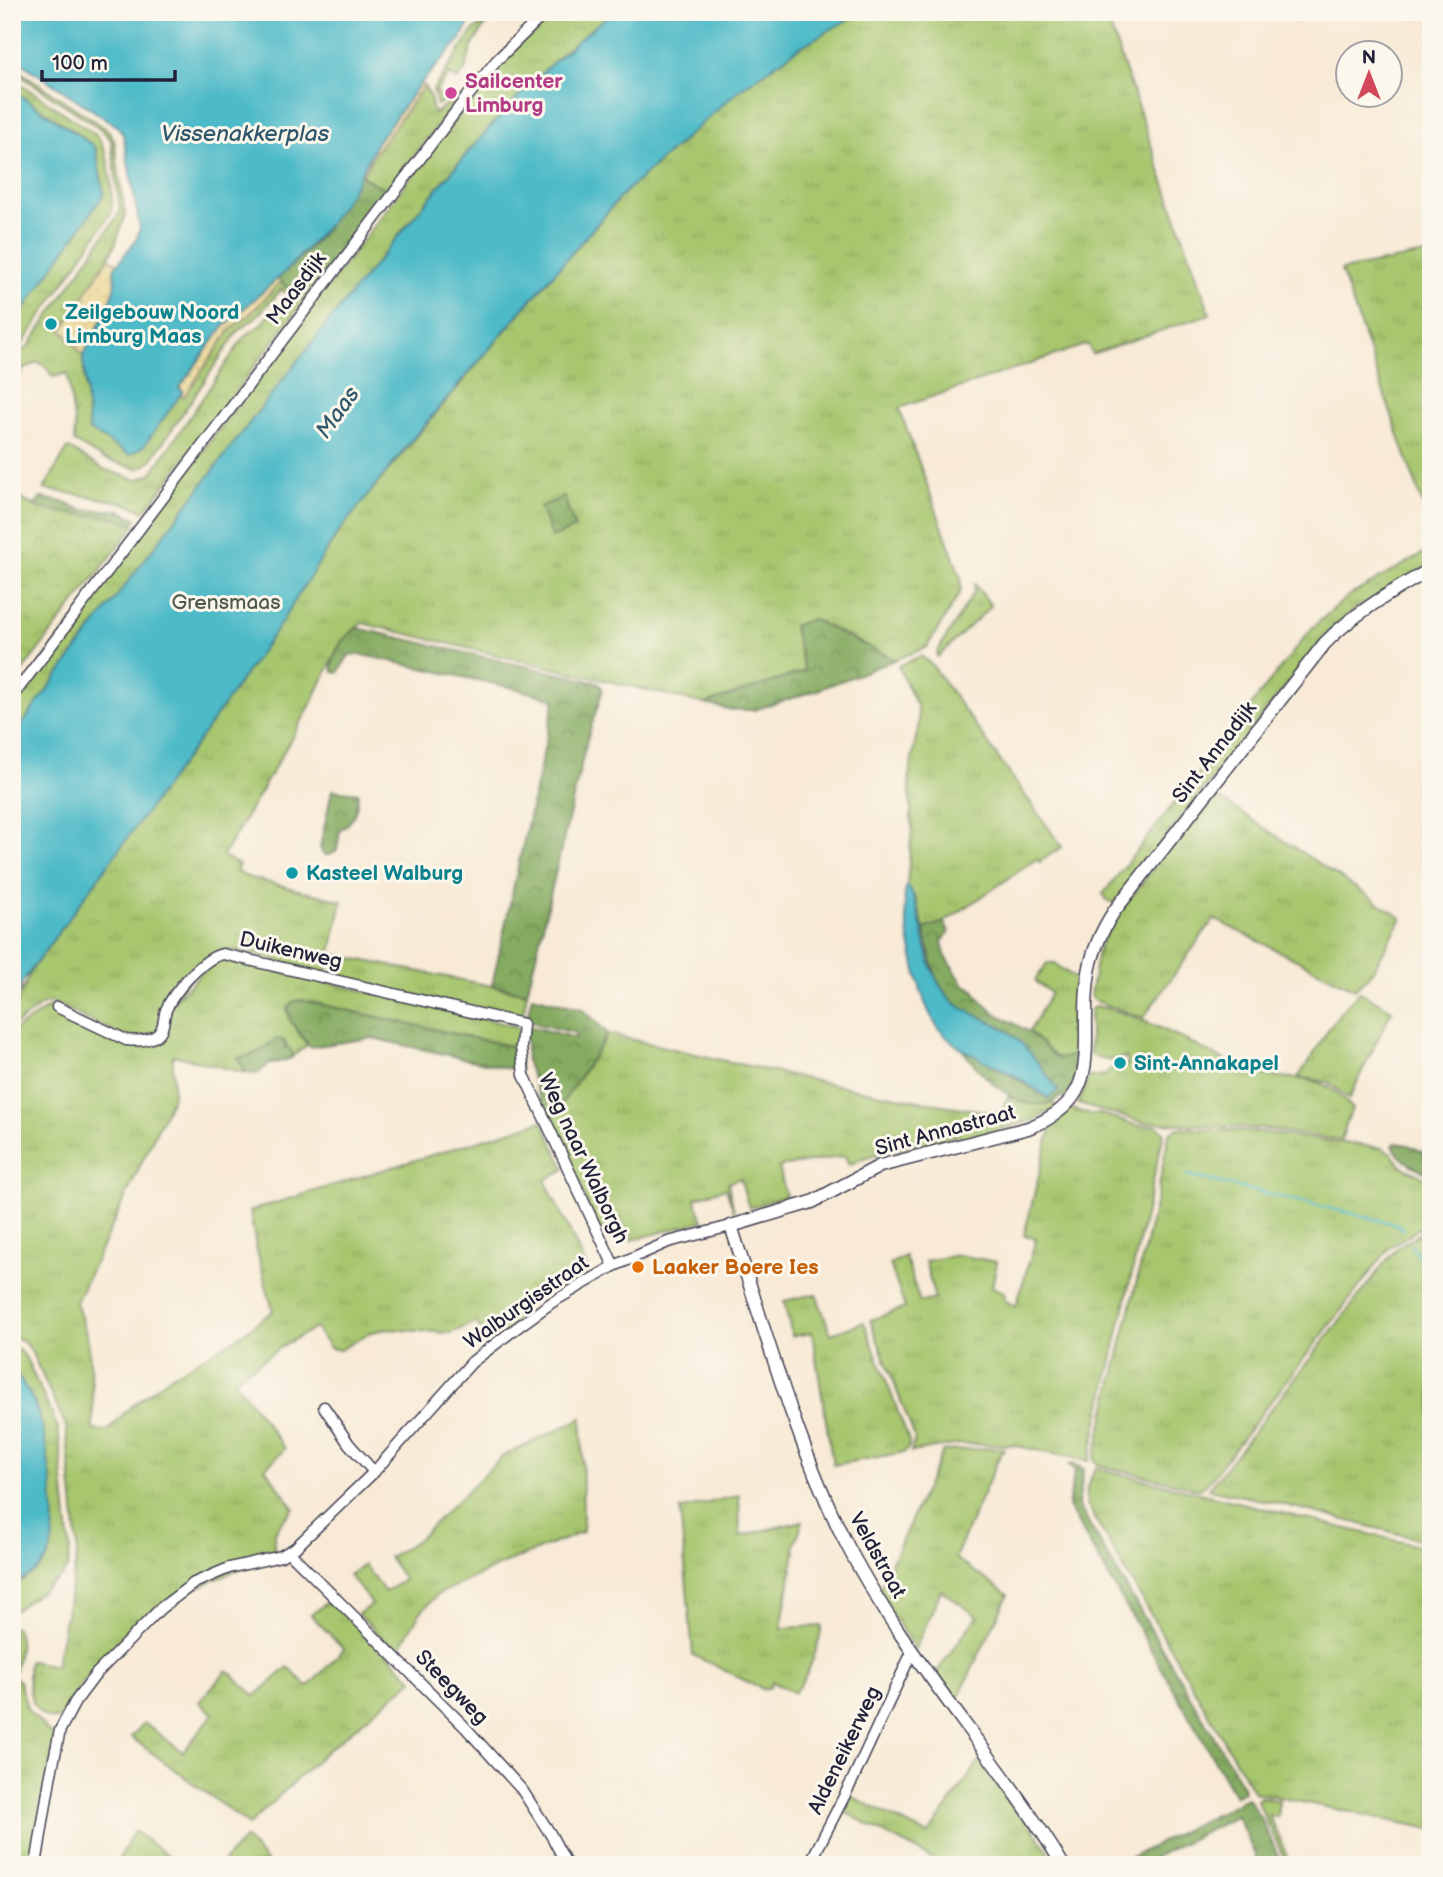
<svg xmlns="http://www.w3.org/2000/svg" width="1443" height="1877" font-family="'Balsamiq Sans',sans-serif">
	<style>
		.grass { fill: url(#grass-tufts); stroke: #647454; stroke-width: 2 }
		.forest { fill: url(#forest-crowns); stroke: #54664e; stroke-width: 2 }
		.sand { fill: url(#sand-dots); stroke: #887e6c; stroke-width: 2 }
		.park { fill: url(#park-crowns); stroke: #647454; stroke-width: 2 }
		.water { fill: #4dbac8; stroke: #386e82; stroke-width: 2 }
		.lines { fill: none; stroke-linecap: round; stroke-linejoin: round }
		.stream { stroke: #4dbac8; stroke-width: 2.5 }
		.ferry { stroke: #31576c; stroke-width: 2; stroke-dasharray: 9 7; stroke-linecap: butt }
		.minor-casing { stroke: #424052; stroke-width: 13 }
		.tertiary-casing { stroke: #424052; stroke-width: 15 }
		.minor { stroke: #fff; stroke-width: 10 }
		.tertiary { stroke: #fff; stroke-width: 12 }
		.hotel-dot { fill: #d1479c; stroke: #fbf7ec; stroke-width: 2.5 }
		.culture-dot { fill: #0f9aa8; stroke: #fbf7ec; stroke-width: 2.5 }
		.food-dot { fill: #e8710a; stroke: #fbf7ec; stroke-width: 2.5 }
		.labels { text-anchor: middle; stroke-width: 6; stroke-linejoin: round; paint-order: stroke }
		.hotel-label { font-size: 21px; font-weight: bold; fill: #b23c85; stroke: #fbf7ec; text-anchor: start }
		.street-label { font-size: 21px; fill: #22223b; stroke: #fbf7ec }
		.culture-label { font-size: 21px; font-weight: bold; fill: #0d838f; stroke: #fbf7ec; text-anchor: start }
		.park-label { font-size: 21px; fill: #515b4d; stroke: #fbf7ec }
		.food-label { font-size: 21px; font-weight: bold; fill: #c56008; stroke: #fbf7ec; text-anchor: start }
		.water-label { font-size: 23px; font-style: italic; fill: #31576c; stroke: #fbf7ec }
	</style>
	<defs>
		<pattern id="grass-tufts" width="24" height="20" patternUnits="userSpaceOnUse" patternTransform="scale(1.75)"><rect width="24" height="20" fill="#a7c66e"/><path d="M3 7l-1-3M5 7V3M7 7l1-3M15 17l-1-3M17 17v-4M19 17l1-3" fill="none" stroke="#8faa60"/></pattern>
		<pattern id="forest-crowns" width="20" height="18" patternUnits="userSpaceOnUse" patternTransform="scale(1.75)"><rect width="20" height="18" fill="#85ab61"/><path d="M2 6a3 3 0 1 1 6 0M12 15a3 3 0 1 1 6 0" fill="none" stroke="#6c8b51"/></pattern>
		<pattern id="sand-dots" width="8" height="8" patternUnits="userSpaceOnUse" patternTransform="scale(1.75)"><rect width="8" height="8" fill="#eeda9e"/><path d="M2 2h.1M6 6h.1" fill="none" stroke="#ccbb89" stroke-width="1.8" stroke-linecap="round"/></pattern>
		<pattern id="park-crowns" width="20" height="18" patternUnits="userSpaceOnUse" patternTransform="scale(1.75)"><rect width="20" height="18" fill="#a7c66e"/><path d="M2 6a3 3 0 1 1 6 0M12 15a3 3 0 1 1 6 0" fill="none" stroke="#8faa60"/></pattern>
	</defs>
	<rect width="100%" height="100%" fill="#fbf7ec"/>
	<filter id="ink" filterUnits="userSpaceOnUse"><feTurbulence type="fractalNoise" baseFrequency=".0143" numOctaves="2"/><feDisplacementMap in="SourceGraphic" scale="14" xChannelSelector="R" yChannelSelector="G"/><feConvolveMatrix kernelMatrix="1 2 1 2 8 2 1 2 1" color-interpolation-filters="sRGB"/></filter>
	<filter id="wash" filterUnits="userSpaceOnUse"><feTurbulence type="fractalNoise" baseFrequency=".00686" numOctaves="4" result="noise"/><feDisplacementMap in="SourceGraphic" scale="28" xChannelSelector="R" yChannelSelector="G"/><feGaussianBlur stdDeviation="1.57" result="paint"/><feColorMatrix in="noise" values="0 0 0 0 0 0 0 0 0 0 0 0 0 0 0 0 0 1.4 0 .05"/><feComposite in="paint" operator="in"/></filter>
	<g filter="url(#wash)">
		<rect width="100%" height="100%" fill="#f8ead6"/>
		<g class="grass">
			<path d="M550,12H613C534,71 470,148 408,224C349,296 291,369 234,443C180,515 124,585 71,658C51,685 31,710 12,739V701L498,63Z"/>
			<polygon points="861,12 1105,12 1210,314 1092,354 1088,344 899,408 961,578 961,591 927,647 895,660 812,619 793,626 805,671 705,704 362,623 344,639 338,648 308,710 223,856 239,865 236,871 247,877 342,901 326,975 247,952 223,950 194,968 158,1032 130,1039 51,1002 43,1004 12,1027 12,1015 31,971 352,514 518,315 623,194 739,90 800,47"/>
			<polygon points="488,20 472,47 464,72 457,80 449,74 436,92 445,100 437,105 433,90 473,31"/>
			<polygon points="12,66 108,130 114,139 125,215 115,245 68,335 83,357 89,431 144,445 180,395 184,396 230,330 251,313 280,282 304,301 145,511 122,502 44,489 68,448 103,469 137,480 151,474 244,337 259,326 288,295 282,289 255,318 238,331 150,462 139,469 104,459 74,442 75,427 67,373 53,377 46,367 38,362 22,370 18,382 12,384 12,357 28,347 120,212 111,140 101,129 12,70"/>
			<path d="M12,78L96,135C110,151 114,192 111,213L22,345L12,349V326L104,193L83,137L12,90Z"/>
			<polygon points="424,86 430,96 433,112 436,113 448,103 453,106 387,190 362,176 372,157"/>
			<polygon points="1431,253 1431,528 1341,270"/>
			<polygon points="1431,549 1431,564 1355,609 1329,631 1114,903 1108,901 1103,894 1312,628 1347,597"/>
			<polygon points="975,584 991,606 938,657 936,654 974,592"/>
			<polygon points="921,656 932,665 1062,847 1039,862 1037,859 940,925 924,929 915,898 907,884 912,829 909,776 919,722 917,706 898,666"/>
			<polygon points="1211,793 1402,918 1372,972 1355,989 1214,919 1143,1018 1093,1000 1090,996 1098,950 1111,924"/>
			<polygon points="336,955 527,993 523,1014 519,1018 332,977"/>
			<path d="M223,958L515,1026L520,1030L519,1048L301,1000L295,1001L287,1010L290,1020L307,1045L293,1056L283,1040L273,1041C265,1050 250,1057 238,1058L246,1073L173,1055V1096L76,1302L88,1340L93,1400V1430L108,1431L127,1410L172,1375L232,1341L273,1311L256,1247L250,1211L542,1121L565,1169L545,1180L589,1272L560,1291L553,1279H548L512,1306L520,1320L490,1343L476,1322L451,1333L387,1329L371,1332L340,1350L330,1348L315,1328L287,1343L234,1380L285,1449L265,1468L294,1508C281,1523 268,1532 276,1553L161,1603L95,1667L82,1683L60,1719C30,1722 26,1683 29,1661L56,1666L77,1557V1542L66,1426L31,1351L22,1340L12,1336V1032L49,1007L121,1040L156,1038L172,1004L201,973Z"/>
			<polygon points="1047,963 1055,964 1083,984 1081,1054 1058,1059 1029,1032 1051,993 1035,981"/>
			<path d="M1360,992L1392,1010L1349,1099L1328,1082L1298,1077C1320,1049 1332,1014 1360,992Z"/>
			<path d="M1096,1006C1149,1016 1195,1048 1244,1069C1271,1080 1300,1075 1323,1084C1335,1089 1343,1099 1352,1108L1341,1140L1265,1129L1142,1122L1078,1104L1089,1077L1105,1075L1112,1068L1128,1065L1126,1057L1111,1061L1090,1055V1010Z"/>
			<path d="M608,1034C737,1063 867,1096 998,1113L1003,1108L1008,1096L1029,1104L1053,1103L1057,1107L1036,1119L965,1140L960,1136H955L866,1157L849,1165L845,1156L779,1167L786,1196L749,1208L740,1178L728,1183L734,1212L726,1188L695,1198L703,1221L632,1240L621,1219L599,1230L549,1123Z"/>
			<polygon points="1071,1109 1090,1114 1101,1114 1135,1125 1157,1126 1164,1132 1089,1461 1012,1445 961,1444 911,1452 915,1438 870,1320 905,1308 890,1264 905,1256 920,1302 935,1299 925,1261 958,1255 997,1262 992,1287 1004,1292 1005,1301 1016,1306 1036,1239 1024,1235 1052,1123"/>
			<polygon points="1177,1128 1261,1132 1382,1148 1391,1153 1401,1166 1431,1181 1431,1221 1390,1247 1207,1484 1200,1489 1098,1465 1094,1459 1157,1197 1169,1133"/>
			<polygon points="1431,1226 1431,1542 1286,1505 1209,1489 1387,1260 1398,1247"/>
			<polygon points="816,1294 831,1334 864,1322 909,1441 909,1447 905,1452 833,1465 812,1333 792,1336 784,1301"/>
			<polygon points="12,1345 25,1356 58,1428 70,1550 68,1567 62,1576 12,1612 12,1583 23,1580 49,1554 53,1532 51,1487 42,1426 34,1404 22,1381 12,1369"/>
			<polygon points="582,1418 583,1532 505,1563 438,1594 420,1613 397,1652 358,1614 372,1604 349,1575 364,1565 385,1592 404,1580 389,1557 417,1540 503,1456"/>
			<polygon points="995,1448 1005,1449 999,1457 955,1558 1008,1595 955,1704 934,1676 977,1616 941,1590 915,1650 878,1592 943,1451"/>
			<path d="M1096,1468L1431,1549V1829L1254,1792L1087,1505C1085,1489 1088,1481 1096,1468Z"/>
			<path d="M739,1495L740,1536L803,1521L794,1547L795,1552L781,1628L822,1626C817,1651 810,1673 794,1693L772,1682L770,1687L764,1690L693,1655L680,1510Z"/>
			<polygon points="333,1597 413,1680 323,1754 249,1825 131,1737 144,1723 183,1752 213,1714 199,1702 227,1670 255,1696 288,1667 308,1687 344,1649 311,1615"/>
			<path d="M12,1627L16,1628C23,1644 17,1660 13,1677L19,1681L28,1710L53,1736L54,1743L32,1865H12Z"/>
			<polygon points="983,1756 1058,1865 931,1865 933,1859 841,1810 849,1795 928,1835"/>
			<polygon points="1261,1797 1279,1801 1277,1817 1269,1815 1291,1865 1287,1865 1258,1802 1257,1800"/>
			<polygon points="245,1838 269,1865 220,1865"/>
		</g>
		<g class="forest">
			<path d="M359,175L387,190L304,301L277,279C311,250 340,215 359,175Z"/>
			<polygon points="564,497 575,528 552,538 540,507"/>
			<polygon points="41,498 62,502 82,510 119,510 137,519 127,532 80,523 34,506"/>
			<polygon points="812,619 895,660 815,691 754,710 732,710 705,704 805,671 793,626"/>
			<path d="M357,628L598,683L603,689L587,740L527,993L492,985L555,699L509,687L358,654L349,655L338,673L333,672C329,655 343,638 357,628Z"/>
			<path d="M332,790L358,793C357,809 355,821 340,830L337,850L330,855H324L320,848Z"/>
			<path d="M944,922L949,932L942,942L945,955L963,984L974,990L978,997L992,1011L1029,1032L1058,1059L1081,1054L1075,1083L1065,1099L1062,1096C1024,1125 979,1073 958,1044C987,1065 1018,1076 1047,1098L1001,1027L959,1008L944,992L936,979L924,929Z"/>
			<polygon points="532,996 583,1009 608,1034 549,1123 526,1060 526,1029 532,1027 576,1038 576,1033 526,1021"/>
			<polygon points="301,1000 519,1048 520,1071 372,1038 310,1047 290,1020 288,1008 293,1002"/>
			<path d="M275,1039L283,1040L285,1046L292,1051V1058L268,1065L257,1074L246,1073L238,1058C252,1057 265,1049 275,1039Z"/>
			<path d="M1396,1143L1408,1145L1431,1156V1175C1416,1168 1399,1161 1393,1145Z"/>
			<polygon points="1074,1464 1084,1469 1078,1505 1243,1786 1244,1791 1235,1796 1068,1506 1075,1470 1069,1465"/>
			<polygon points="1247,1798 1262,1820 1282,1865 1260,1865 1237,1816 1139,1865 1116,1865"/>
		</g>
		<g class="sand">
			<polygon points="420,84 424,86 372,157 362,176 359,175 377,142"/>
			<polygon points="108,258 118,264 114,269 115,285 109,306 83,357 72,340 62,331"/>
			<polygon points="277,279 280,282 251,313 230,330 184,397 180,395 183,391 179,388 223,327"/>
		</g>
		<g class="park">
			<polygon points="12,495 39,508 77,515 111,517 135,525 12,684"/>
			<polygon points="134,1831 181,1865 116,1865"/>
		</g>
		<g class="water">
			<polygon points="12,12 475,12 460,40 420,84 377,142 350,194 329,224 285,272 223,327 179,388 183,391 144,446 130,455 89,430 83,356 109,306 115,285 114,269 137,238 140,228 123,134 118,127 12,57"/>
			<path d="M613,12H861L800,47L739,90L623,194L518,315L411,441L337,534L277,629L207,729L12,996V739C31,710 51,685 71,658C124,585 180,515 234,443C293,366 353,290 415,216C475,142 536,70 613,12Z"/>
			<polygon points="12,90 93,145 96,150 104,194 12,326"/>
			<path d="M907,884C926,917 922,962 943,990C957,1011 980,1015 1001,1027C1026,1042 1042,1068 1058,1091L1048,1098C1038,1091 1027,1083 1017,1077C991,1062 958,1053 939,1029C922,1006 917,975 911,948C908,932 901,897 907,884Z"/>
			<path d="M12,1369C21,1380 29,1392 35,1405C47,1434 61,1525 49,1554C43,1569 27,1579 12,1583Z"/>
		</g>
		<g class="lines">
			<g class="stream">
				<polyline points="1187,1175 1400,1225 1403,1230"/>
				<polyline points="1411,1244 1431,1277"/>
			</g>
			<polyline class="ferry" points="12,971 21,986 18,999"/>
		</g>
	</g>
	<g filter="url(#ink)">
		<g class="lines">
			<defs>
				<g id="minor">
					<polyline points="12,697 463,102 497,60 546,12"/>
					<path d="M57,1007L126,1040C135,1041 149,1041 157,1035C165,1029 163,1018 166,1010C173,992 204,957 223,954L523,1024L521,1047L524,1075L614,1266"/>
					<polyline points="324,1407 349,1444 374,1472"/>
					<polyline points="289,1552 465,1727 522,1790 551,1835 567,1865"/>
					<polyline points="36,1865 50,1779 60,1730 75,1702 96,1674 161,1608 194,1583 229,1568 281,1556 295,1548 374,1472 472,1362 511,1332 551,1303 614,1266 668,1242 731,1226"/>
					<polyline points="809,1865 853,1779 912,1652"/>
				</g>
				<path id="tertiary" d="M1063,1865C994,1752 901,1654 842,1535C794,1436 765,1330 731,1226L812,1202L880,1166L1028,1128C1107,1098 1079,1045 1088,979C1091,954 1101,931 1115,910L1325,643C1355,612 1393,591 1431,569"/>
			</defs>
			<use href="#minor" class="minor-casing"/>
			<use href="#tertiary" class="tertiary-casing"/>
			<use href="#minor" class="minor"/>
			<use href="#tertiary" class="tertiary"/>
		</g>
	</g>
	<circle class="hotel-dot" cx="451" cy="93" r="7"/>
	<g class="culture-dot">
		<circle cx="51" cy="324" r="7"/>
		<circle cx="292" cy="873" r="7"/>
		<circle cx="1120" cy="1063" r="7"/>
	</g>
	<circle class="food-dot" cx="638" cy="1267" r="7"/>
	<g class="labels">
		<g class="hotel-label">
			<text x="465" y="88">Sailcenter<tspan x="465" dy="24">Limburg</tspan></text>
		</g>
		<g class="street-label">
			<text transform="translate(296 288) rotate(-53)" y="7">Maasdijk</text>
			<text transform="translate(1214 752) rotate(-52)" y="7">Sint Annadijk</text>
			<text transform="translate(291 950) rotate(13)" y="7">Duikenweg</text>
			<text transform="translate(945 1130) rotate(-15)" y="7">Sint Annastraat</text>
			<text transform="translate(584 1158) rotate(65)" y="7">Weg naar Walborgh</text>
			<text transform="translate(526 1302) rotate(-35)" y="7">Walburgisstraat</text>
			<text transform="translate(878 1555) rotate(61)" y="7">Veldstraat</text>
			<text transform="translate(452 1687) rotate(46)" y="7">Steegweg</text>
			<text transform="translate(844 1750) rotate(-64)" y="7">Aldeneikerweg</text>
		</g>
		<g class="culture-label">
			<text x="65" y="319">Zeilgebouw Noord<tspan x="65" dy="24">Limburg Maas</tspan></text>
			<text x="306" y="880">Kasteel Walburg</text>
			<text x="1134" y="1070">Sint-Annakapel</text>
		</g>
		<g class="park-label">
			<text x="226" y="609">Grensmaas</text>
		</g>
		<g class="food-label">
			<text x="652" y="1274">Laaker Boere Ies</text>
		</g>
		<g class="water-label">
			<text x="245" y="141">Vissenakkerplas</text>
			<text transform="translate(337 412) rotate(-54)" y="8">Maas</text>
		</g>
	</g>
	<rect width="1443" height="1877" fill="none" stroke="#fbf7ec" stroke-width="42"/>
	<g transform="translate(1369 74)"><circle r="33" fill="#fbf7ec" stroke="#a4a2a5" stroke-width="2"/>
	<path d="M0-5L12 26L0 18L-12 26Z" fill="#d1495b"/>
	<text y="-10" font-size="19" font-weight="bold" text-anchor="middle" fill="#22223b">N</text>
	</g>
	<path d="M42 70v10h133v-10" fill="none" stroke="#22223b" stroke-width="3.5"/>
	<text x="52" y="70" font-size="21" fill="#22223b" stroke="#fbf7ec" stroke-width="5" paint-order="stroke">100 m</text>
</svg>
